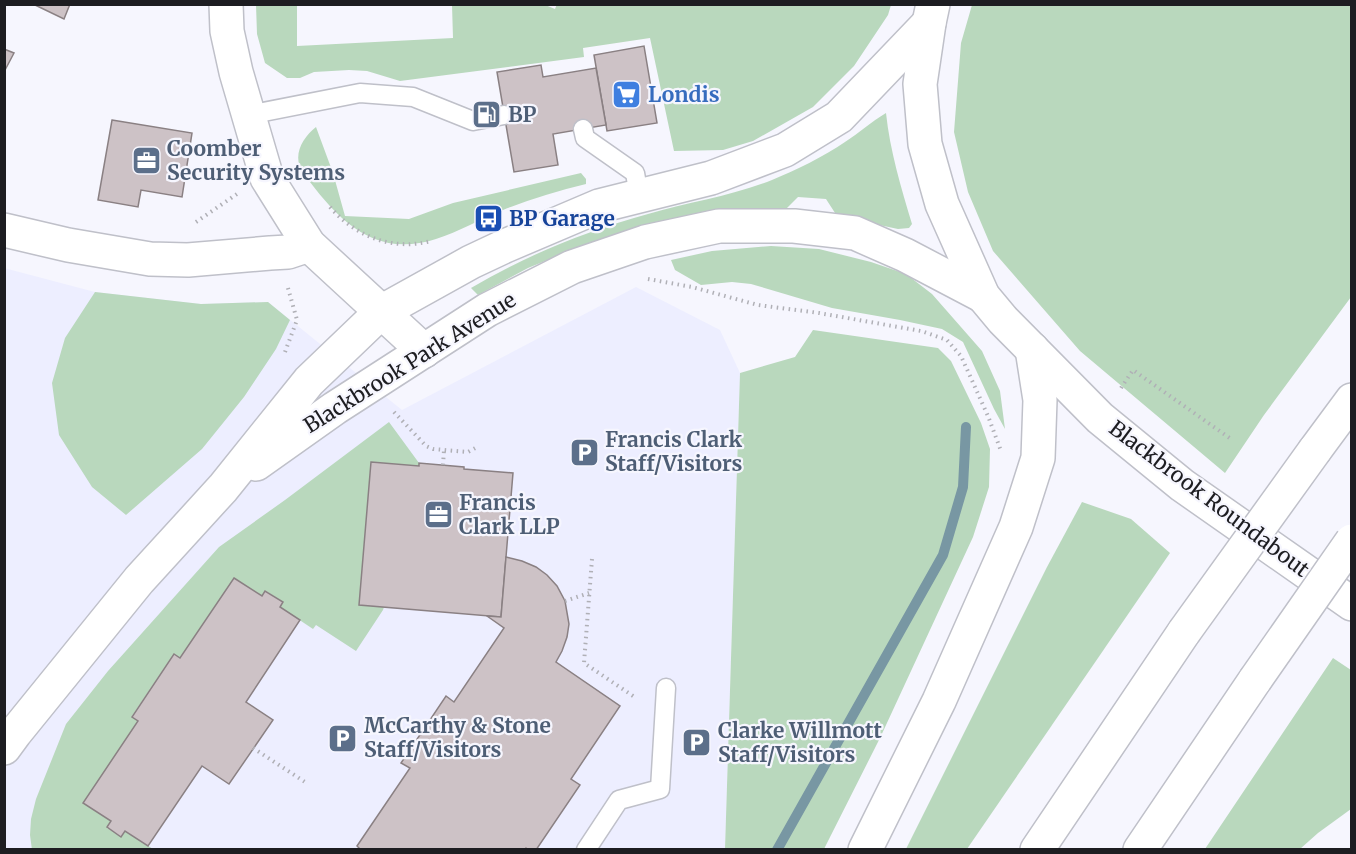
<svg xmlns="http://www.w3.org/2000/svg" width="1356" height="854" font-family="Merriweather,serif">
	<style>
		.built { fill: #edeeff }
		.green { fill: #b9d8bd }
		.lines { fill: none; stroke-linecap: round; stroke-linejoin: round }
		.stream { stroke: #7897a3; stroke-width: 10 }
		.building { fill: #cdc2c6; stroke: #8a8083; stroke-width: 1.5 }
		.service-casing { stroke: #bfc0c9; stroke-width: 21 }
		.minor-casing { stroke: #bfc0c9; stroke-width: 36 }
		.trunk-casing { stroke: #bfc0c9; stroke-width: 36 }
		.motorway-casing { stroke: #bfc0c9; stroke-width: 36 }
		.path { stroke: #b0b0b6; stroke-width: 4; stroke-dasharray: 1.5 4.5; stroke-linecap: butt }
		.service { stroke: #fff; stroke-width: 18 }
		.minor { stroke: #fff; stroke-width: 33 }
		.trunk { stroke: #fff; stroke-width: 33 }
		.motorway { stroke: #fff; stroke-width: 33 }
		.motorway-bridge-casing { stroke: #bfc0c9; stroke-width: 36; stroke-linecap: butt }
		.motorway-bridge { stroke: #fff; stroke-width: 33 }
		.labels { text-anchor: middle; stroke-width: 4.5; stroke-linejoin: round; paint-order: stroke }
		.shop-label { font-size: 21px; font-weight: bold; fill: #366cbe; stroke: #f6f6fe; text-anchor: start }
		.service-label { font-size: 21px; font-weight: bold; fill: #4e5e75; stroke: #f6f6fe; text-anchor: start }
		.transit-label { font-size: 21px; font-weight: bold; fill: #164399; stroke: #f6f6fe; text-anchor: start }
		.street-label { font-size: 21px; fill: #1d1d21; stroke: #f6f6fe }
	</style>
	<rect width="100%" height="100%" fill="#f6f6fe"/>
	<polygon class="built" points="4,268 95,292 201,304 268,302 402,410 636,287 720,330 740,373 725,849 5,849"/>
	<g class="green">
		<polygon points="543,4 555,9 557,4 891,5 888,15 854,66 813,107 753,141 723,150 674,151 650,38 583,48 584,57 400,81 367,71 349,70 314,72 300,78 287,78 265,63 257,34 256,5 297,5 297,46 453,38 452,5"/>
		<polygon points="972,5 1351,5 1351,297 1264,415 1225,473 1080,351 993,251 968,192 954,132 961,43"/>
		<path d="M886,113C890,151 901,187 912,224L909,228L898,229L837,216L826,199L798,197L782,213L757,214L706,211L662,222L589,243L528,268L478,295L471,288C527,255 586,231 648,214C689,202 732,196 772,180C794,171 825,156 845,142C859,133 871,122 886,113Z"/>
		<path d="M316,127L333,173L345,216L409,219L453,203L581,173L586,179V184C558,191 530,199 503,210C480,219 459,232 436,239C374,259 338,220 304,174C291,157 302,138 316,127Z"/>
		<polygon points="771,246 819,249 871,262 906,274 932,294 982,351 1000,391 1005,429 994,409 963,342 942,329 900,320 832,308 751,284 732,282 701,285 675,270 671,260 712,251"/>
		<polygon points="95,292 201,304 268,302 290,320 276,349 244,397 202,449 126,515 92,487 59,435 52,383 65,338"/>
		<polygon points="813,330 938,348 951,361 981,423 990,449 989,487 973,537 880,738 824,849 725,849 740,373 795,357"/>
		<polygon points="389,422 419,463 419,466 371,462 359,605 384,607 383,610 356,651 316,625 313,629 280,607 283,602 266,591 262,596 234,578 180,658 174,654 132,716 138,721 84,803 111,821 107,828 121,836 125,831 153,849 32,850 30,835 31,819 36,799 66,724 108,671 219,547 285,500"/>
		<polygon points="1082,502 1131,519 1170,553 967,849 906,849 1047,567"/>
		<polygon points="1333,658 1351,670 1351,809 1318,833 1300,849 1205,849"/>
	</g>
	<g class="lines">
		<polyline class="stream" points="777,850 943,555 963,487 966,427"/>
	</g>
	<g class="building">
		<polygon points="33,4 70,4 64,19"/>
		<polygon points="644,46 657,123 607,131 594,55"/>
		<polygon points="4,49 14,53 4,72"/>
		<polygon points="541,65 543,77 596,68 606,125 553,134 558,165 514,172 497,72"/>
		<polygon points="112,120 192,133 182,197 141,190 138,207 98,200"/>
		<polygon points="371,462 419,466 419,463 464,467 464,469 513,473 501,617 359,605"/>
		<polygon points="506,557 522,561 536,567 547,575 557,586 565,601 569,624 567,637 562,651 556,662 620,706 571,779 580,785 536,850 529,850 526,848 525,850 361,850 357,846 410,768 401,763 446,696 454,702 504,628 487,616 501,617"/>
		<polygon points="234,578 262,596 265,591 283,602 280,607 300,620 246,702 273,720 229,784 202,766 148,846 125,831 121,837 107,827 111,821 83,803 138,721 132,717 174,654 180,658"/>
	</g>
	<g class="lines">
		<defs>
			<g id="service">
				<polyline points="248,115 360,93 413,97 473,121 504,115"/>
				<polyline points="583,129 585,138 635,173 639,196"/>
				<polyline points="586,850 619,800 660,789 666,688"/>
			</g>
			<g id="minor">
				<polyline points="226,4 227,31 236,72 267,178 309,245 424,351"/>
				<polyline points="4,230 68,245 150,259 188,260 270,253 288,252 309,245"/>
				<polyline points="256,464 335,408 487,310 572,267 645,242 719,226 794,226 855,233 905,255 983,296"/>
				<polyline points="4,748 15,733 139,580 223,488 309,381 381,312 471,262 505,246 599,206 711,178 785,150 839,117 929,23"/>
			</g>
			<polyline id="trunk" points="933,4 929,23 920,84 925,144 942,204 983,296 1003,320 1100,418 1182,485 1352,604"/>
			<g id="motorway">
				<polyline points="1315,450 1352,400"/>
				<polyline points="865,850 939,701 1016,527 1038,458 1040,400 1032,349"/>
				<polyline points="1037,850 1184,632"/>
				<polyline points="1140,850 1255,680"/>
			</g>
		</defs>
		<use href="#service" class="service-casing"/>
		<use href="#minor" class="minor-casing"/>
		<use href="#trunk" class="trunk-casing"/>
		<use href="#motorway" class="motorway-casing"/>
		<g class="path">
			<path d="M330,207C356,237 393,251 431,241"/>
			<polyline points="196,222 237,194"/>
			<polyline points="648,279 692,287 758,305 819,313 921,331 947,340 961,356 988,416 1001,451"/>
			<polyline points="285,352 297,320 288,288"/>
			<polyline points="1121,388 1133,370 1231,439"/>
			<polyline points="394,412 426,446 433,449 468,452 479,446"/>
			<polyline points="443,465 444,450"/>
			<polyline points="592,559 584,663 636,698"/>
			<polyline points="565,601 589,593"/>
			<polyline points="253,748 308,784"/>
		</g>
		<use href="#service" class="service"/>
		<use href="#minor" class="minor"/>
		<use href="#trunk" class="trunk"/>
		<use href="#motorway" class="motorway"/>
		<defs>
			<g id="motorway-bridge">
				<polyline points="1184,632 1315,450"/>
				<polyline points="1255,680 1352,541"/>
			</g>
		</defs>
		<use href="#motorway-bridge" class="motorway-bridge-casing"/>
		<use href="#motorway-bridge" class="motorway-bridge"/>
	</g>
	<defs>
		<symbol id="supermarket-square" viewBox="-11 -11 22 22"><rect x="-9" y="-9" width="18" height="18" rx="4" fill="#3f7fe0" stroke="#f6f6fe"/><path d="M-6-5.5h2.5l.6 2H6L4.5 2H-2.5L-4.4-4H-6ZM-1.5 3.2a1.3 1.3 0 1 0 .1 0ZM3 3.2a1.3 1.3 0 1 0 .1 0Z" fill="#fff"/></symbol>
		<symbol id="fuel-square" viewBox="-11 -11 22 22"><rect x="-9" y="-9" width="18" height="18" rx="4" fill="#5c6f8a" stroke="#f6f6fe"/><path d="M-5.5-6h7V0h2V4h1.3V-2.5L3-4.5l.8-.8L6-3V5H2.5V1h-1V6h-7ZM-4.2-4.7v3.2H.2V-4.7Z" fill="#fff"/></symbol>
		<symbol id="office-square" viewBox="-11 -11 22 22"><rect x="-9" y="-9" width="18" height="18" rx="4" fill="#5c6f8a" stroke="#f6f6fe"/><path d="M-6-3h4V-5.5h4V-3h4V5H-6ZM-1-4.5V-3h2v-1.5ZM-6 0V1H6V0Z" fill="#fff"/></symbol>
		<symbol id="bus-square" viewBox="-11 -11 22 22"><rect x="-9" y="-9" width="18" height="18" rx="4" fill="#1a4fb4" stroke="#f6f6fe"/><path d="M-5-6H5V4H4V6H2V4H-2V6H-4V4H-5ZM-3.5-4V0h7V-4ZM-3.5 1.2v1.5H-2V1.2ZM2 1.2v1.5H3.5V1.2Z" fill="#fff"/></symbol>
		<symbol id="parking-square" viewBox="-11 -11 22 22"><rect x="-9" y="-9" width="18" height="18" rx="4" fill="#5c6f8a" stroke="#f6f6fe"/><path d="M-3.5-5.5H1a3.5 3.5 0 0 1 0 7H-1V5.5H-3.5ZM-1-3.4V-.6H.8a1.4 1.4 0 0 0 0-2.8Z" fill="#fff"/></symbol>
	</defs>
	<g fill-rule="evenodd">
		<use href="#supermarket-square" x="610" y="78" width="33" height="33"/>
		<use href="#fuel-square" x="470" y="98" width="33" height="33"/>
		<use href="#office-square" x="130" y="144" width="33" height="33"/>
		<use href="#bus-square" x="472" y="202" width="33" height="33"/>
		<use href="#parking-square" x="568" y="436" width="33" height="33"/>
		<use href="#office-square" x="422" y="498" width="33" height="33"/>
		<use href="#parking-square" x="326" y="722" width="33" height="33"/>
		<use href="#parking-square" x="680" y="726" width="33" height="33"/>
	</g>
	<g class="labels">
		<g class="shop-label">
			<text x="648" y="102">Londis</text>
		</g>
		<g class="service-label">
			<text x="508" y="122">BP</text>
			<text x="167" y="156">Coomber<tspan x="167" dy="24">Security Systems</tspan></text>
			<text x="605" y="447">Francis Clark<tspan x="605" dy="24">Staff/Visitors</tspan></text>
			<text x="459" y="510">Francis<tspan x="459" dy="24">Clark LLP</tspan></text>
			<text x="364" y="733">McCarthy &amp; Stone<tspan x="364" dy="24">Staff/Visitors</tspan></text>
			<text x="718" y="738">Clarke Willmott<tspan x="718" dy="24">Staff/Visitors</tspan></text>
		</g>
		<g class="transit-label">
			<text x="509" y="226">BP Garage</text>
		</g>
		<g class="street-label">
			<text transform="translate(410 363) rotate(-32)" y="7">Blackbrook Park Avenue</text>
			<text transform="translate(1209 499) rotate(37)" y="7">Blackbrook Roundabout</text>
		</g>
	</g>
	<rect width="1356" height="854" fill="none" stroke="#1d1d21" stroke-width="12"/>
</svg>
